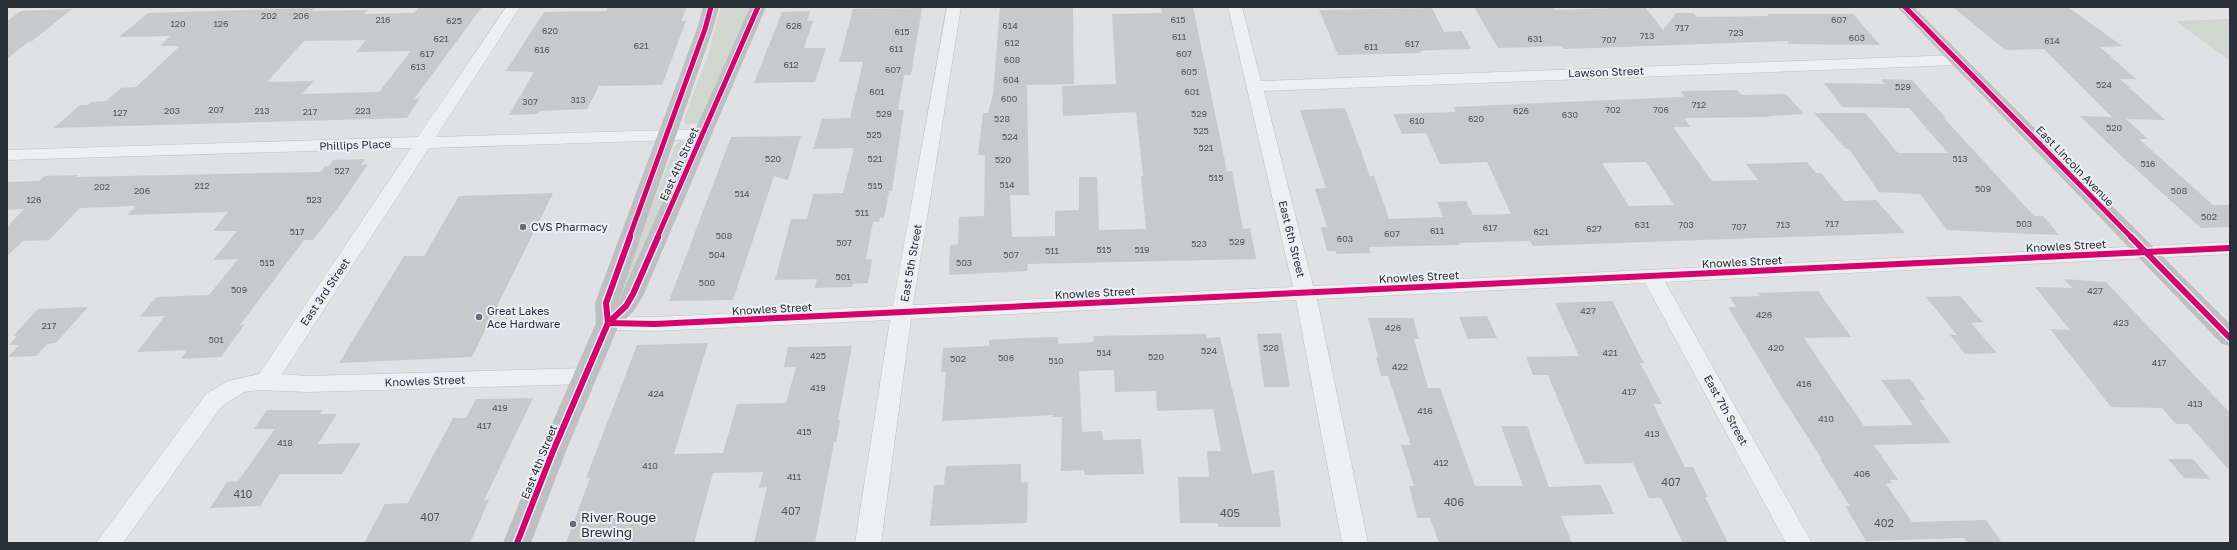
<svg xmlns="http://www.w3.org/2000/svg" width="2237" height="550" font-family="'Golos Text',sans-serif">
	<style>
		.green { fill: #d0d7cf }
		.building { fill: #c7c9cb; fill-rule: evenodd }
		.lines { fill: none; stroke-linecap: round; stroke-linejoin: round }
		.street-casing { stroke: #bdbfc1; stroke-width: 1 }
		.street { fill: #eeeff0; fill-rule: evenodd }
		.secondary { fill: #bdc0c3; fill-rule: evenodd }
		.cycleway-far1-casing { stroke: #eceff3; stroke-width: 7 }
		.cycleway-casing { stroke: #eceff3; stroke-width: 9 }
		.cycleway-far1 { stroke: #d6006c; stroke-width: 5 }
		.cycleway { stroke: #d6006c; stroke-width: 6 }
		.poi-dot { fill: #686e74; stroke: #eceff3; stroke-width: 1.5 }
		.labels { text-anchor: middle; stroke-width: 4; stroke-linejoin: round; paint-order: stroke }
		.number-label { font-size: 9px; fill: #50575e }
		.street-label { font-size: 11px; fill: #283039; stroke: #eceff3 }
		.poi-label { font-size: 11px; fill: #283039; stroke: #eceff3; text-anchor: start }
		.near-number-label { font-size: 11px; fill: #50575e }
		.near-poi-label { font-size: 13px; fill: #283039; stroke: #eceff3; text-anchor: start }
	</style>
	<rect width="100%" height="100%" fill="#dfe1e3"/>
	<g class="green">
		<polygon points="721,7 750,7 698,123 685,124 684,119 708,55"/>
		<polygon points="2230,19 2230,61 2176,21"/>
		<polygon points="681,141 690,142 622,302 615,303 675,146"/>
	</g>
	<g class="building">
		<path d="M419,7H482L414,99L420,98L407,118L54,128L80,105H88L92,102L106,101L121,88L136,87L180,46H160L170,36L119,37L148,13L315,8L313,11L368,10L364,14L414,13ZM366,40L356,52L411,51L379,92L302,94L314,81L267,82L304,41Z"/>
		<polygon points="687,7 681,21 686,21 662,85 599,86 587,109 540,111 538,114 509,115 534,72 506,71 544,12 606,11 608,8"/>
		<polygon points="1000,7 1073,7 1074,84 1027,85 1029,195 1010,195 1012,237 1055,236 1055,211 1079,210 1079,177 1097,177 1099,230 1146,229 1141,176 1143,176 1136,112 1063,116 1062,86 1116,84 1112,14 1162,13 1161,7 1193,7 1227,171 1232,171 1243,229 1250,228 1256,259 1028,264 1027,271 949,275 950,245 958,244 959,217 984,216 985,155 978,155 983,113 988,113 993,94"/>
		<polygon points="1474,7 1553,7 1555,10 1645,7 1663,30 1676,13 1694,13 1697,17 1769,16 1767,14 1853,14 1880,45 1789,44 1787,41 1564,49 1562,46 1498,48"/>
		<polygon points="1953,7 2068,7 2122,46 2100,47 2136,79 2120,79 2165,120 2126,119 2148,139 2139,139 2213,205 2230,205 2230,227 2201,228 2118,153 2080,116 2112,117 2044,49 2005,50"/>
		<polygon points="922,8 911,75 904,75 898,110 904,110 892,191 889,191 884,218 880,218 879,222 873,222 866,259 872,259 868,283 853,284 852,287 815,288 817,279 775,280 791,219 807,219 813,194 843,193 854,148 813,149 822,119 850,118 863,62 839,62 853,9"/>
		<polygon points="1432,8 1444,32 1462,31 1471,49 1432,50 1420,51 1421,53 1338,55 1319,10"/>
		<polygon points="72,9 31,42 28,42 7,59 7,21 21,11"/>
		<polygon points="810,11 807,21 813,21 804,48 826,48 815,82 754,83 782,12"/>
		<polygon points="1881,79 1912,80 1945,117 1943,117 2034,216 2043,216 2059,235 1947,230 1920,194 1879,192 1849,149 1846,149 1814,113 1865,113 1898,153 1948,153 1909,108 1842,107 1824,83 1885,84"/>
		<path d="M1737,90L1742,95L1786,94L1804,114L1768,116L1769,117L1684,118L1690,127H1673L1712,181L1758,180L1746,164L1807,162L1816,173H1821L1844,201L1876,200L1905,233L1533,246L1530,241L1459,243L1460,245L1369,247L1371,253L1337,254L1335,251H1327L1321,227H1327L1315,189L1326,188L1300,110L1345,108L1370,176H1374L1389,219L1443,217L1437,202L1466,201L1473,215L1511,214L1487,162L1440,164L1426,133L1402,134L1393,114L1456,112L1453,107L1680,97L1684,96L1681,91ZM1646,162L1674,205L1629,206L1602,163Z"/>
		<polygon points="801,136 788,180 774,176 733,300 669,301 731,137"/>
		<polygon points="365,159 361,165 368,164 340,205 313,240 304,240 240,325 245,324 221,357 181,359 187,350 137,352 165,316 140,317 156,297 209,295 238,259 213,260 237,231 213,231 228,212 127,215 136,206 80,208 49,240 23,241 7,256 7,227 24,209 7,210 7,182 39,181 45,176 79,175 76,177 321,172 325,166 329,166 333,160"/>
		<polygon points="553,193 472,357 339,363 404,256 424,256 459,196"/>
		<polygon points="2064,279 2106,282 2230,413 2230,471 2188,424 2176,424 2162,408 2111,407 2050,329 2070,330 2035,287 2072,288"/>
		<polygon points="1818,291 1851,337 1804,338 1864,426 1913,425 1881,380 1910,379 1925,400 1919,400 1951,443 1874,445 1898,480 1890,480 1892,483 1886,484 1912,522 1986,520 2002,543 1968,543 1964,538 1866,541 1845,506 1850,506 1820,459 1822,459 1783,399 1728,307 1736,307 1730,297 1761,296 1758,293"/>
		<polygon points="1960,296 1983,322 1971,323 1997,353 1965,354 1950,335 1957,335 1926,297"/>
		<polygon points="1612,301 1644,363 1640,363 1662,404 1653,404 1685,467 1693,467 1708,497 1705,497 1728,543 1683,543 1661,498 1649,498 1633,463 1585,464 1548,375 1533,375 1526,357 1579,356 1555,303"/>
		<polygon points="88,307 56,343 47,344 36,356 8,357 19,345 9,345 17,336 13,336 38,309"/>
		<polygon points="1487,316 1497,338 1468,339 1459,317"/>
		<polygon points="1368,318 1413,318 1419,339 1414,339 1428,388 1440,388 1475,486 1523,486 1501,426 1527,426 1549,487 1601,485 1614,514 1561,516 1572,543 1439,543 1430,518 1417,518 1409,486 1414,486 1401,445 1411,445 1388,376 1381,376 1376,357 1378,357"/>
		<polygon points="1281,333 1290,387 1264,387 1257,334"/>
		<polygon points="1206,334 1207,338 1220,337 1252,474 1274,470 1281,527 1218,527 1218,523 1180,523 1178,477 1209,477 1207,451 1221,451 1213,409 1157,411 1156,391 1115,392 1114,370 1079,371 1082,432 1102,431 1103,440 1141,439 1144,474 1085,475 1084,470 1061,471 1062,417 1053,417 1053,415 942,421 946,372 941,372 943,348 989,346 989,340 1021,338 1058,337 1058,344 1094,342 1093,336"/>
		<polygon points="708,343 674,454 723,453 737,404 786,403 796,367 784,367 788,347 852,346 838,420 840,420 836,442 834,442 815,543 754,543 767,487 759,488 763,472 713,473 694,543 566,543 590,478 586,478 637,345"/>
		<polygon points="533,398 484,500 489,500 470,543 364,543 385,504 408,503 453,418 466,418 476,399"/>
		<polygon points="267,410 323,410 320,414 337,414 318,444 361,443 342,474 280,474 260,506 210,508 227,482 238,481 275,429 254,429"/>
		<polygon points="2168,459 2193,459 2210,479 2184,478"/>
		<polygon points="1021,464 1021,483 1028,482 1027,523 930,526 934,485 944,485 946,466"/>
	</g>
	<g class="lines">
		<defs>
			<g id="street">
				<polygon points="506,7 520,7 436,137 704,129 710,130 713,134 710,138 704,139 429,148 282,374 308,376 585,368 593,371 596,376 593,381 585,384 308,392 259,390 244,392 222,406 123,543 96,543 206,394 228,381 259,374 411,148 7,160 7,150 418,137"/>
				<polygon points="947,7 961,7 913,305 1293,287 1228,7 1242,7 1261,81 1957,55 1963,57 1965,60 1963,63 1957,65 1264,91 1313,286 2230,242 2230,254 1665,282 1812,543 1786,543 1645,283 1317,299 1368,543 1342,543 1296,300 911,319 881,543 855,543 890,320 655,331 608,330 601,328 598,323 601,318 608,316 655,317 893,306"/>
			</g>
		</defs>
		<use href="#street" class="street-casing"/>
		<use href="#street" class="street"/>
		<g class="secondary">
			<polygon points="703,7 719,7 713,29 619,300 750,7 766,7 644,294 634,311 618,327 566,451 531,543 503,543 540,451 596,323 595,303 697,29"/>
			<polygon points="1897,7 1914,7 2230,324 2230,346 2222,344"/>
		</g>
		<defs>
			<g id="cycleway-far1">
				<polyline points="1905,7 2132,238"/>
				<polyline points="629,238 705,29 711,7"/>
				<polyline points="657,238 758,7"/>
			</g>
			<g id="cycleway">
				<polyline points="2131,237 2230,338"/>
				<polyline points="608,323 655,324 2230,248"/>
				<polyline points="608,323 606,303 630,237"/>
				<polyline points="517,543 553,451 608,323 626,306 633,294 658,237"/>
			</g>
		</defs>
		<use href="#cycleway-far1" class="cycleway-far1-casing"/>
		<use href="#cycleway" class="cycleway-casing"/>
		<use href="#cycleway-far1" class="cycleway-far1"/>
		<use href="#cycleway" class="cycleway"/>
	</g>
	<g class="poi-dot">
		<circle cx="523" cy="227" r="4"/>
		<circle cx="479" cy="317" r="4"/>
		<circle cx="573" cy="524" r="4"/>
	</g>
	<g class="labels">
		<g class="number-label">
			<text x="269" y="19">202</text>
			<text x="301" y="19">206</text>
			<text x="383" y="23">216</text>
			<text x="1178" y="23">615</text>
			<text x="1839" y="23">607</text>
			<text x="454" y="24">625</text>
			<text x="178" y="27">120</text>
			<text x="221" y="27">126</text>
			<text x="794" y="29">626</text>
			<text x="1010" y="29">614</text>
			<text x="1682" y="31">717</text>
			<text x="550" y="34">620</text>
			<text x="902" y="35">615</text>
			<text x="1736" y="36">723</text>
			<text x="1647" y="39">713</text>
			<text x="1179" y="40">611</text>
			<text x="1857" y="41">603</text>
			<text x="441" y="42">621</text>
			<text x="1535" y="42">631</text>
			<text x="1609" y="43">707</text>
			<text x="2052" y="44">614</text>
			<text x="1012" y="46">612</text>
			<text x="1412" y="47">617</text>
			<text x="641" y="49">621</text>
			<text x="1371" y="50">611</text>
			<text x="896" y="52">611</text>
			<text x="542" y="53">616</text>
			<text x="427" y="57">617</text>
			<text x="1184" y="57">607</text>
			<text x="1012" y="63">608</text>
			<text x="791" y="68">612</text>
			<text x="418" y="70">613</text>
			<text x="893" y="73">607</text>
			<text x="1189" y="75">605</text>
			<text x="1011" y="83">604</text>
			<text x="2104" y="88">524</text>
			<text x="1903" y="90">529</text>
			<text x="877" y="95">601</text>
			<text x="1192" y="95">601</text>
			<text x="1009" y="102">600</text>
			<text x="578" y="103">313</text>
			<text x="530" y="105">307</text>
			<text x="1699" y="108">712</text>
			<text x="216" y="113">207</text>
			<text x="1613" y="113">702</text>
			<text x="1661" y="113">706</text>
			<text x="172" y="114">203</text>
			<text x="262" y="114">213</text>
			<text x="363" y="114">223</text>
			<text x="1521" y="114">626</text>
			<text x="310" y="115">217</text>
			<text x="120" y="116">127</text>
			<text x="884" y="117">529</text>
			<text x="1199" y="117">529</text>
			<text x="1570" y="118">630</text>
			<text x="1002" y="122">528</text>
			<text x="1476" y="122">620</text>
			<text x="1417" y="124">610</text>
			<text x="2114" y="131">520</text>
			<text x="1201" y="134">525</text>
			<text x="874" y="138">525</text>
			<text x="1010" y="140">524</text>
			<text x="1206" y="151">521</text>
			<text x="773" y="162">520</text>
			<text x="875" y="162">521</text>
			<text x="1960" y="162">513</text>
			<text x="1003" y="163">520</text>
			<text x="2148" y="167">516</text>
			<text x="342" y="174">527</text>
			<text x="1216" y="181">515</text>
			<text x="1007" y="188">514</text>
			<text x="202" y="189">212</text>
			<text x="875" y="189">515</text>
			<text x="102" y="190">202</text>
			<text x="1983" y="192">509</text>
			<text x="142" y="194">206</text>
			<text x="2179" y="194">508</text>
			<text x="742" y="197">514</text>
			<text x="34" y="203">126</text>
			<text x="314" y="203">523</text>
			<text x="862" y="216">511</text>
			<text x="2209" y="220">502</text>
			<text x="1832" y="227">717</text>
			<text x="2024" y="227">503</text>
			<text x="1642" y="228">631</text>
			<text x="1686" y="228">703</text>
			<text x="1783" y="228">713</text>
			<text x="1739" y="230">707</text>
			<text x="1490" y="231">617</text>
			<text x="1594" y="232">627</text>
			<text x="1437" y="234">611</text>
			<text x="297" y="235">517</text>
			<text x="1541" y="235">621</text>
			<text x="1392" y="237">607</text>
			<text x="724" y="239">508</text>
			<text x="1345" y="242">603</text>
			<text x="1237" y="245">529</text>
			<text x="844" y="246">507</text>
			<text x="1199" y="247">523</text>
			<text x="1104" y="253">515</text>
			<text x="1142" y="253">519</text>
			<text x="1052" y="254">511</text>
			<text x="717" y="258">504</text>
			<text x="1011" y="258">507</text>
			<text x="267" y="266">515</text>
			<text x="964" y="266">503</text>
			<text x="843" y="280">501</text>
			<text x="707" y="286">500</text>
			<text x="239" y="293">509</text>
			<text x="2095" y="294">427</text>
			<text x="1588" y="314">427</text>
			<text x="1764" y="318">426</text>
			<text x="2121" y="326">423</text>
			<text x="49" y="329">217</text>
			<text x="1393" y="331">426</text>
			<text x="216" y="343">501</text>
			<text x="1271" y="351">528</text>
			<text x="1776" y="351">420</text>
			<text x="1209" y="354">524</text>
			<text x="1104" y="356">514</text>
			<text x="1610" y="356">421</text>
			<text x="818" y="359">425</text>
			<text x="1156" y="360">520</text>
			<text x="1006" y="361">506</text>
			<text x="958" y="362">502</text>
			<text x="1056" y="364">510</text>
			<text x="2159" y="366">417</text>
			<text x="1400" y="370">422</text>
			<text x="1804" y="387">416</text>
			<text x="818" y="391">419</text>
			<text x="1629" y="395">417</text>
			<text x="656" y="397">424</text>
			<text x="2195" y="407">413</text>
			<text x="500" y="411">419</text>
			<text x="1425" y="414">416</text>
			<text x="1826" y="422">410</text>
			<text x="484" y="429">417</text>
			<text x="804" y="435">415</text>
			<text x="1652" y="437">413</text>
			<text x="285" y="446">418</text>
			<text x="1441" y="466">412</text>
			<text x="650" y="469">410</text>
			<text x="1862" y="477">406</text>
			<text x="794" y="480">411</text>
		</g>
		<g class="street-label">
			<text transform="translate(1606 72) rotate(-2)" y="4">Lawson Street</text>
			<text transform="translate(355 145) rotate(-2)" y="4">Phillips Place</text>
			<text transform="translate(679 164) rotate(-66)" y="4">East 4th Street</text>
			<text transform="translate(2075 166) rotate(46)" y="4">East Lincoln Avenue</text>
			<text transform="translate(1292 239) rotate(76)" y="4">East 6th Street</text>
			<text transform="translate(2066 246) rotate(-3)" y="4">Knowles Street</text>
			<text transform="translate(1742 262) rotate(-3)" y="4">Knowles Street</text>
			<text transform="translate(911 263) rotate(-80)" y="4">East 5th Street</text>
			<text transform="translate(1419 277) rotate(-3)" y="4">Knowles Street</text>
			<text transform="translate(325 292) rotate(-56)" y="4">East 3rd Street</text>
			<text transform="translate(1095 293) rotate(-3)" y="4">Knowles Street</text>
			<text transform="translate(772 309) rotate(-3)" y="4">Knowles Street</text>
			<text transform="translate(425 381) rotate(-2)" y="4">Knowles Street</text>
			<text transform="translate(1726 410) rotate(61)" y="4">East 7th Street</text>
			<text transform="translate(539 462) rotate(-68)" y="4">East 4th Street</text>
		</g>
		<g class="poi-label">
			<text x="531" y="231">CVS Pharmacy</text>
			<text x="487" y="315">Great Lakes<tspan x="487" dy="13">Ace Hardware</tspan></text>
		</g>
		<g class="near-number-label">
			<text x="1671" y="486">407</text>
			<text x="243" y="498">410</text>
			<text x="1454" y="506">406</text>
			<text x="791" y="515">407</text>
			<text x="1230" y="517">405</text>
			<text x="430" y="521">407</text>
			<text x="1884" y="527">402</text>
		</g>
		<g class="near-poi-label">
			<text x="581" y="522">River Rouge<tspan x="581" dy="15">Brewing</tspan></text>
		</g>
	</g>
	<rect width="2237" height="550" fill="none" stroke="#283039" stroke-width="16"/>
</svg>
